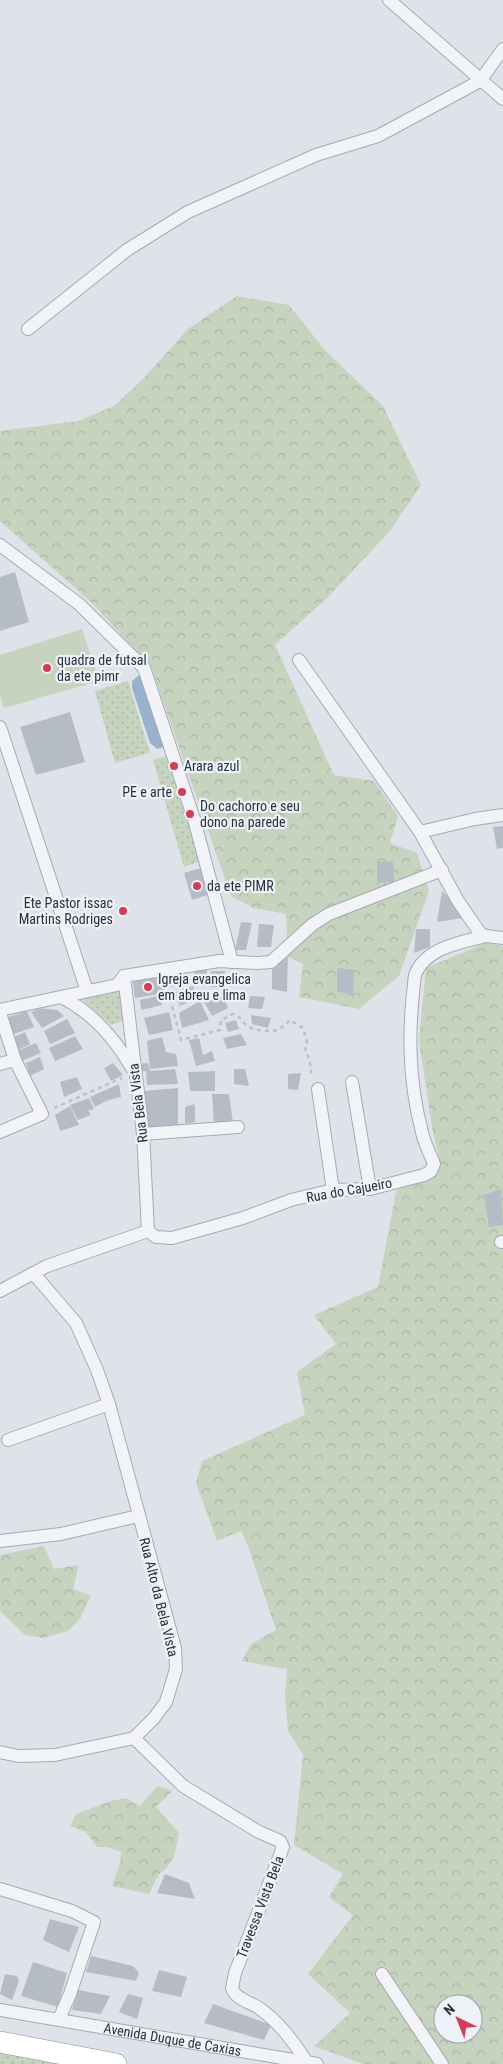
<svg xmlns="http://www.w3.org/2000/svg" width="503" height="2064" font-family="'Roboto Condensed',sans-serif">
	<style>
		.grass { fill: url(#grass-dots) }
		.forest { fill: url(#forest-crowns); fill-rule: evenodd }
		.garden { fill: #c5d3bf }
		.water { fill: #98b2cb }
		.building { fill: #b6bcc6 }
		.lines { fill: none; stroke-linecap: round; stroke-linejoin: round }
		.minor-casing { stroke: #a4aab3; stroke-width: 14 }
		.trunk-casing { stroke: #8590a0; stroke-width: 22 }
		.path { stroke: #bcc1c7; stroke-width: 2.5; stroke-dasharray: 4 4; stroke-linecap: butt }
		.minor { stroke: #f1f3f7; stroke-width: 12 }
		.trunk { stroke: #fff; stroke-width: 21 }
		.poi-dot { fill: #d43d58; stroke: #eef2f6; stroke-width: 2 }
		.labels { text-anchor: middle; stroke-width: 4.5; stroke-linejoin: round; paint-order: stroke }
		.poi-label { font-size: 14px; fill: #273140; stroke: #eef2f6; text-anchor: start }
		.street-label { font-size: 14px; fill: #273140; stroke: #eef2f6 }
	</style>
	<defs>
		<pattern id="grass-dots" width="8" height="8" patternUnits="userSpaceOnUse" patternTransform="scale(1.25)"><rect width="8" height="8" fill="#c5d3bf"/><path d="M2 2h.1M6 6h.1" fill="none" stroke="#a9b6a5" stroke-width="1.8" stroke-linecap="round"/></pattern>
		<pattern id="forest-crowns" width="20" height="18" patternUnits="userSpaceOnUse" patternTransform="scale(1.25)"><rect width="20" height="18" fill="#c5d3bf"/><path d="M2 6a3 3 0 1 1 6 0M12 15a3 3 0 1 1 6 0" fill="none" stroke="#a9b6a5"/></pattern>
	</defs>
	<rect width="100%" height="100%" fill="#dfe3e9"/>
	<g class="grass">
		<polygon points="128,681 150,753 115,763 95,691"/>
		<polygon points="166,756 200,861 184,867 153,760"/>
		<polygon points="122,988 123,1021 111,1025 81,999"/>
		<polygon points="0,2051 66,2064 0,2064"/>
	</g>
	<g class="forest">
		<polygon points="237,296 289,305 324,349 383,406 421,485 390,531 329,596 275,645 334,775 374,781 398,816 390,843 417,853 429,891 399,976 359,1009 299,997 303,964 288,957 286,914 253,908 231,896 151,667 93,604 0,521 0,431 78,421 114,406 143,379 188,329"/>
		<path d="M485,943L503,946V2064H363L314,2046L350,2013L308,1974L353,1915L329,1897L343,1874L294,1845L303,1755L288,1731L285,1695L287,1669L242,1661L251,1644L276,1630L248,1546L241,1531L217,1541L196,1483L202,1461L305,1415L297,1372L336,1344L314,1315L378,1287L396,1191L441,1165L433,1133L419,1041L426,968ZM443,2004H473V2034H443Z"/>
		<polygon points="44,1546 54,1569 79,1565 73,1589 91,1596 80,1619 68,1631 43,1638 25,1635 0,1611 0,1555"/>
		<polygon points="157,1786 172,1791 156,1807 179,1833 174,1857 166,1869 159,1874 149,1894 112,1886 120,1863 121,1852 108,1847 97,1847 86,1832 70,1826 76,1814 111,1801 126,1798 140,1806"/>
	</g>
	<polygon class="garden" points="82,629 99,681 4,708 0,695 0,655"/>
	<polygon class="water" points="138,676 141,676 164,747 157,749 150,743 132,688 132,681"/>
	<g class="building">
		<polygon points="15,572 29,622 0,631 0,577"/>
		<polygon points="70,712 85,762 36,775 20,727"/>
		<polygon points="503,826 503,848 497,849 493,827"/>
		<polygon points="377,861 393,862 394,883 377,881"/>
		<polygon points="201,868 210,894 192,900 184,873"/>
		<polygon points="442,891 469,917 437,922"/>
		<polygon points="241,922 252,923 246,950 235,950"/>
		<polygon points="259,924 274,925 271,947 257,947"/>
		<polygon points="416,929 430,929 430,947 414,953"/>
		<polygon points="288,957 287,992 272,989 272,967"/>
		<polygon points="337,968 354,970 353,996 337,991"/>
		<polygon points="207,969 206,986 194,984 194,970"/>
		<polygon points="211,971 225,971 224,987 210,987"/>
		<polygon points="187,972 188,984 168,987 167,976"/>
		<polygon points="162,975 164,993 135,998 133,982"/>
		<polygon points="193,986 197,998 180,1006 175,993"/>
		<polygon points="161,995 162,1005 141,1010 140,1000"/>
		<polygon points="223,995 228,1008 212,1016 204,1002"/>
		<polygon points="250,996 265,997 262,1009 248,1008"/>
		<polygon points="200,1001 209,1020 182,1028 179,1013"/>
		<polygon points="39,1008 57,1010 64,1016 42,1028 31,1012"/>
		<polygon points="27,1011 34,1027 11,1035 5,1018"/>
		<polygon points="169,1012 173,1030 149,1035 144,1018"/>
		<polygon points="251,1015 271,1018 268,1028 252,1024"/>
		<polygon points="67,1019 75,1033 50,1044 44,1031"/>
		<polygon points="236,1020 239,1029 228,1032 225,1023"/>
		<polygon points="25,1032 30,1044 18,1050 12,1038"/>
		<polygon points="241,1034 247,1045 227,1049 223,1038"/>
		<polygon points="75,1036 83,1049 55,1061 49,1048"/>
		<polygon points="162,1037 166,1052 176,1054 178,1066 150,1069 147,1041"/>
		<polygon points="199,1038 203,1055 212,1051 215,1061 196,1066 189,1040"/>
		<polygon points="36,1043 41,1053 22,1061 17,1051"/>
		<polygon points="40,1057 44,1069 30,1076 26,1063"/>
		<polygon points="113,1063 123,1075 111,1081 104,1068"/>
		<polygon points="148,1063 150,1071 175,1069 178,1084 147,1085 146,1071 138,1072 137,1064"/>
		<polygon points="234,1069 245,1069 249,1086 234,1084"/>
		<polygon points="215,1071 215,1091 190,1091 188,1072"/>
		<polygon points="301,1073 298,1090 288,1089 288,1074"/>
		<polygon points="77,1077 82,1089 64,1097 60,1082"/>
		<polygon points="119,1084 121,1097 106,1101 95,1107 90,1097"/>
		<polygon points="178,1088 178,1126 146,1130 144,1091"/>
		<polygon points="212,1094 229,1094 233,1123 214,1123"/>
		<polygon points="89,1098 94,1109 88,1111 91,1115 78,1120 70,1105"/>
		<polygon points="195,1104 195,1122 185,1124 185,1107"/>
		<polygon points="70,1106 79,1125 60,1131 55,1115"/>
		<polygon points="501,1189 503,1225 489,1227 484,1195"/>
		<polygon points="165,1874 189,1883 195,1899 157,1893"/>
		<polygon points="50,1919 79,1927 69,1952 43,1940"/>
		<polygon points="91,1956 133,1966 139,1973 136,1981 86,1972"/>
		<polygon points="33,1962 67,1973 58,2007 21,1996"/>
		<polygon points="159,1970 187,1977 181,1997 152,1991"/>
		<polygon points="5,1974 17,1976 19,1981 12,2000 0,1994"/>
		<polygon points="78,1990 110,1996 101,2014 72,2010"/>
		<polygon points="128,1994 143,1998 137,2019 119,2012"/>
		<polygon points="213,2004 271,2025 264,2040 204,2023"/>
	</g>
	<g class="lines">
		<defs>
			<g id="minor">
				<polyline points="389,0 503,99"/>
				<polyline points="28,329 127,250 188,212 316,155 378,136 480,81 503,49"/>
				<polyline points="0,545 79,604 144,668 194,819 232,962"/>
				<polyline points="299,660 420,832 458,901 480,933 486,936 503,938"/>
				<polyline points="0,727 87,991"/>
				<polyline points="420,832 475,819 503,815"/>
				<polyline points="124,976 143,1134 148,1231"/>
				<path d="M61,997C92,1012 115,1039 132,1068"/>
				<polyline points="0,1010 117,985 124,976 219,961 258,963 271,962 313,924 329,914 442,870"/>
				<polyline points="0,1013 15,1060 0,1064"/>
				<polyline points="352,1082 370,1189"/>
				<polyline points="318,1089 333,1190"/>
				<polyline points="0,1132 42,1114 15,1060"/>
				<polyline points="143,1134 238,1127"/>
				<path d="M148,1231L156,1237L172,1238L243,1218L291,1200L333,1190L370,1189L424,1175L431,1171L434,1164C430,1153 424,1143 422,1132C408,1079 408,1029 415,975C425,948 461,942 486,936"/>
				<polyline points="501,1242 503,1242"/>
				<polyline points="0,1291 47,1266 148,1231"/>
				<polyline points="8,1440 109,1404"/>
				<polyline points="0,1541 61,1534 138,1516"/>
				<path d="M134,1738L183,1786L259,1832L280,1841L283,1847L235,1973L232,1988C235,1999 250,2002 259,2008C279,2022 293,2041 306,2061"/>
				<polyline points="0,1752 18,1756 55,1755 134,1738 154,1718 166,1702 176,1669 175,1648 109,1404 97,1370 76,1323 34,1274"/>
				<polyline points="0,1889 72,1911 94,1922 70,1994 59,2019"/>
				<polyline points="382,1974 442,2064"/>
				<path id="s1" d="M0,2010L317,2064"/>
			</g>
			<polyline id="trunk" points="0,2042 116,2064"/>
		</defs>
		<use href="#minor" class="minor-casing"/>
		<use href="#trunk" class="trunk-casing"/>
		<g class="path">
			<path d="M166,983L181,1040L220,1030L221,1020L233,1014C241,1017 241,1020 246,1025C255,1032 268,1031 279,1030L290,1020L303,1028L307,1042L305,1051L309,1058L312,1077"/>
			<polyline points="54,1108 122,1078"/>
		</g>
		<use href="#minor" class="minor"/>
		<use href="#trunk" class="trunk"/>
	</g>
	<g class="poi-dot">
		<circle cx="47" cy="668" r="5"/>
		<circle cx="174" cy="766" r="5"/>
		<circle cx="182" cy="792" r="5"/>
		<circle cx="190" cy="814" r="5"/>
		<circle cx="197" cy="886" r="5"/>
		<circle cx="123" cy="911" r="5"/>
		<circle cx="148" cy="987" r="5"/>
	</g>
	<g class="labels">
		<g class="poi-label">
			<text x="57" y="665">quadra de futsal<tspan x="57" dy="16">da ete pimr</tspan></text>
			<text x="184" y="771">Arara azul</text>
			<text x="172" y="797" text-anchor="end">PE e arte</text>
			<text x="200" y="811">Do cachorro e seu<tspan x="200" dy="16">dono na parede</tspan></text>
			<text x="207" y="891">da ete PIMR</text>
			<text x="113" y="908" text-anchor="end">Ete Pastor issac<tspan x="113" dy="16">Martins Rodriges</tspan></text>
			<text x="158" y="984">Igreja evangelica<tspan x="158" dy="16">em abreu e lima</tspan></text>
		</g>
		<g class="street-label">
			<text transform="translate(138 1103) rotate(-97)" y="5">Rua Bela Vista</text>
			<text transform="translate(349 1190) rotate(-10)" y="5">Rua do Cajueiro</text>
			<text transform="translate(159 1597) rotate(76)" y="5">Rua Alto da Bela Vista</text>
			<text transform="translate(260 1907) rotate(-69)" y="5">Travessa Vista Bela</text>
			<text dy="5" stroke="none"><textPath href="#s1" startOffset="175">Avenida Duque de Caxias</textPath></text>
		</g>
	</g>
	<g transform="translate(458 2019) rotate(317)"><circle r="24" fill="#eef2f6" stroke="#9ea5ad"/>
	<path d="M0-4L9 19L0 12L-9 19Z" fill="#d43d58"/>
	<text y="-8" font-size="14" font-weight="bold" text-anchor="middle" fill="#273140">N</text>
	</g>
</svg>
